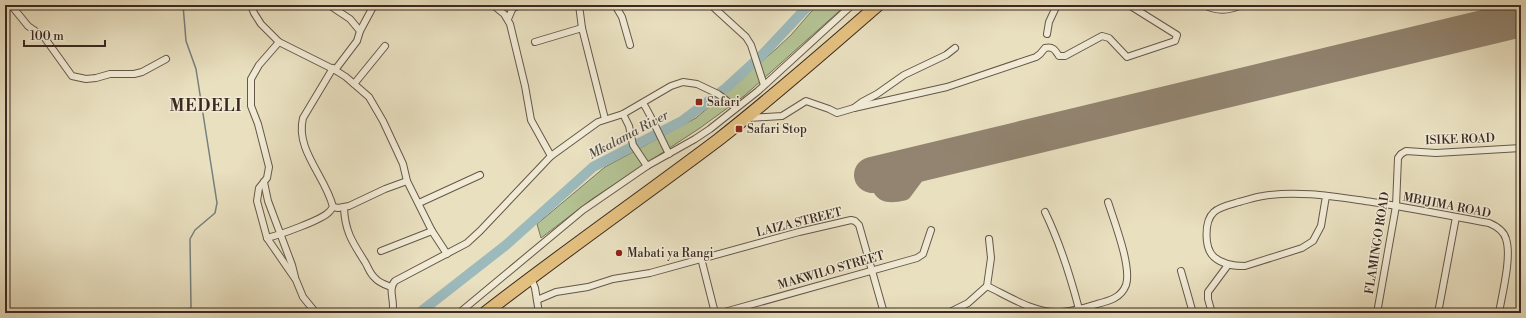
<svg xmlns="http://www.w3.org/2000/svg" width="1526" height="318" font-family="'Libre Bodoni',serif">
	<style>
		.green { fill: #b4c395; stroke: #78765b }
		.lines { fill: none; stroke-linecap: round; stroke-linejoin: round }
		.stream { stroke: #75807e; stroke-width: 1.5 }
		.river { stroke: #9cbabc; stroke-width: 10 }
		.taxiway { stroke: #928470; stroke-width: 15 }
		.runway { stroke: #928470; stroke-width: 36 }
		.street-casing { stroke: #665749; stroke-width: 8 }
		.highway-casing { stroke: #3b2921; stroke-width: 14 }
		.street { stroke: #f1ebd6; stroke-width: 6 }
		.highway { stroke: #e4c080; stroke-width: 12 }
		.poi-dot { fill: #8f2418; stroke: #f1ebd6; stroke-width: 1.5 }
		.labels { text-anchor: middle; stroke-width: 3; stroke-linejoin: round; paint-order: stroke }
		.poi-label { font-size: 12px; fill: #3b2921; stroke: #f1ebd6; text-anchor: start }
		.street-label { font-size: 12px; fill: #3b2921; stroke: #f1ebd6 }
		.water-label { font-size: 13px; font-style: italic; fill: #534d48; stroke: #f1ebd6 }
		.district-label { font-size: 16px; font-weight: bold; letter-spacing: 1px; fill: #3b2921; stroke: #f1ebd6 }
	</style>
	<rect width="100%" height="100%" fill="#e9e0c0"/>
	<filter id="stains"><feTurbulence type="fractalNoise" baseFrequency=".005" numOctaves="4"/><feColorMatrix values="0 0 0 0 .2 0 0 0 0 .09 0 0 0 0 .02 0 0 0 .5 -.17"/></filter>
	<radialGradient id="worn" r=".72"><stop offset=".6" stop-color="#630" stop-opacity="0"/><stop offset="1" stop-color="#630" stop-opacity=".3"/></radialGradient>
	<polygon class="green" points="817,5 846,5 744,96 700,128 592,199 541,238 537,224 605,167 696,118 776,49 791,35"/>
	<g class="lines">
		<polyline class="stream" points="183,5 186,41 196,69 217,203 215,213 195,230 190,239 191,307 188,313"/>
		<polyline class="river" points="419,313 506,245 593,167 682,121 726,88 762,55 809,5"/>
		<path class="taxiway" d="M874,175C880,194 884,198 904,193L927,162"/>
		<polyline class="runway" points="872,175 1521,19"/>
		<defs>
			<g id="street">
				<polyline points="11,5 28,26 44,37 72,76 86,79 96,78 110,74 134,74 142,72 166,59"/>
				<polyline points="251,5 254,13 261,24 279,42 335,70 346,77 369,97 383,121 397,151 403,164 407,181 432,231 447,254"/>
				<polyline points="329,5 350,19 360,31 357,41 335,70"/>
				<polyline points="493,5 504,14 510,24 525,86 531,120 551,156"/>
				<polyline points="579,5 582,28 605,119"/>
				<polyline points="615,5 622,17 630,45"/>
				<polyline points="711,5 746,37 751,45 764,85"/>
				<path d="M1204,5C1216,11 1229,11 1241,5"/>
				<polyline points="513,8 521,5"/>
				<polyline points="508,19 514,5"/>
				<polyline points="360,31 374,5"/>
				<polyline points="1047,34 1049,22 1057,5"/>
				<polyline points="279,42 259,65 251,79 251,106 258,124 269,167 267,178 259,188 257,201 267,238 296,280 303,297 316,313"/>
				<polyline points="535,42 582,28"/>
				<polyline points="354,84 385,46"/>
				<path d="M643,103C653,119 660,137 669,154"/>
				<path d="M854,108L947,87L1036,57L1040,54L1045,48C1053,46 1055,50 1059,56H1065L1102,36L1109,38L1127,57L1175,41L1177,35L1129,5"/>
				<polyline points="623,114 629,126 633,145 647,166"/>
				<polyline points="749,118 782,116 806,101 829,109 837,113 854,108 862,102 877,94 904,75 946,55 955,48"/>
				<polyline points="264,182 268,201 292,265 295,277"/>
				<path d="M1326,196L1321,226L1313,241L1302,248L1245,266C1234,266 1223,265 1214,257C1204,248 1204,221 1214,212C1219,207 1232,204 1239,202C1247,200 1255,197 1263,196C1299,190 1336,197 1372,202C1411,208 1450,216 1489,223C1496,226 1504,231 1506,239C1512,257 1502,294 1499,313"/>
				<polyline points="419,203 480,175"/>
				<polyline points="333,207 338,208 349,206 385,189 407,181"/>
				<path d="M344,208C345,232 353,243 365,262C368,267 370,274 375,278C379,283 386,285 391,287"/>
				<path d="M1045,212C1060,243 1070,275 1079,309"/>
				<path d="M267,238C279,235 322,220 329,212C331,210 332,208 333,207C326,177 295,150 303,118L333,68"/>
				<polyline points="381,251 432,231"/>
				<polyline points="701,258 715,313"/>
				<polyline points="1181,271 1193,313"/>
				<polyline points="531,278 535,288 539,313"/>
				<path d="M987,286C1008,296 1034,313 1058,312C1071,312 1084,308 1097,304C1109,301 1121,298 1126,285C1132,267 1114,221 1108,202"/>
				<polyline points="537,300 556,292 588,287 613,279 650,273 799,232 851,220 855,221 859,225 884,313"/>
				<path d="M392,313C396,302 387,290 395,281L467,243L480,231L551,156L598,122L623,114L671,86L683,82L697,84L718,94L736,108"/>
				<polyline points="459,313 583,210 647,166 695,139 710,129 758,91 852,5"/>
				<polyline points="721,313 917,258 923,254 931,230"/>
				<polyline points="948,313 968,303 987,286 991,258 989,239"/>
				<polyline points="1212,313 1208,299 1208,292 1228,265"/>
				<polyline points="1377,313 1396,206 1398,158 1401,154 1406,151 1436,153 1521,148"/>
				<polyline points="1438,313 1456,217"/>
			</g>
			<path id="highway" d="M485,313C562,253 641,198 718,140C773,97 825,51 878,5"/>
		</defs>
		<use href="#street" class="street-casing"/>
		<use href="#highway" class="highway-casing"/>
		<use href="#street" class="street"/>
		<use href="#highway" class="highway"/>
	</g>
	<g class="poi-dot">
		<rect x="695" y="98" width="8" height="8" rx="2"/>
		<rect x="735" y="125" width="8" height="8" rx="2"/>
		<circle cx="619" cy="253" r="4"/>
	</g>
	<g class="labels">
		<g class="poi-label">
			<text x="707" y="106">Safari</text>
			<text x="747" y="133">Safari Stop</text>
			<text x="627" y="257">Mabati ya Rangi</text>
		</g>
		<g class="street-label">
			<text transform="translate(1460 139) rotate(-2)" y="4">ISIKE ROAD</text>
			<text transform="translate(1447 205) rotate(11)" y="4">MBIJIMA ROAD</text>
			<text transform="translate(799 222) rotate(-14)" y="4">LAIZA STREET</text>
			<text transform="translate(1377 243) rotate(-81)" y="4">FLAMINGO ROAD</text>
			<text transform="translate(831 270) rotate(-16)" y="4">MAKWILO STREET</text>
		</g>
		<g class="water-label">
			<text transform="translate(628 134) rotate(-28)" y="5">Mkalama River</text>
		</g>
		<g class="district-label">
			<text x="206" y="111">MEDELI</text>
		</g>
	</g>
	<rect width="1526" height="318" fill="none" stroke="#e9e0c0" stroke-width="20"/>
	<rect x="6" y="6" width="1514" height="306" fill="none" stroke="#3b2921" stroke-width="2"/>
	<rect x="10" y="10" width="1506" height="298" fill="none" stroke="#3b2921"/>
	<path d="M24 40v6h81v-6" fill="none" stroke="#3b2921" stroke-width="2"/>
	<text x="30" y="40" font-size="12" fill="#3b2921" stroke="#f1ebd6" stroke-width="3" paint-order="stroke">100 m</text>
	<rect width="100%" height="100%" filter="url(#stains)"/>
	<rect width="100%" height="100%" fill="url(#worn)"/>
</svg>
